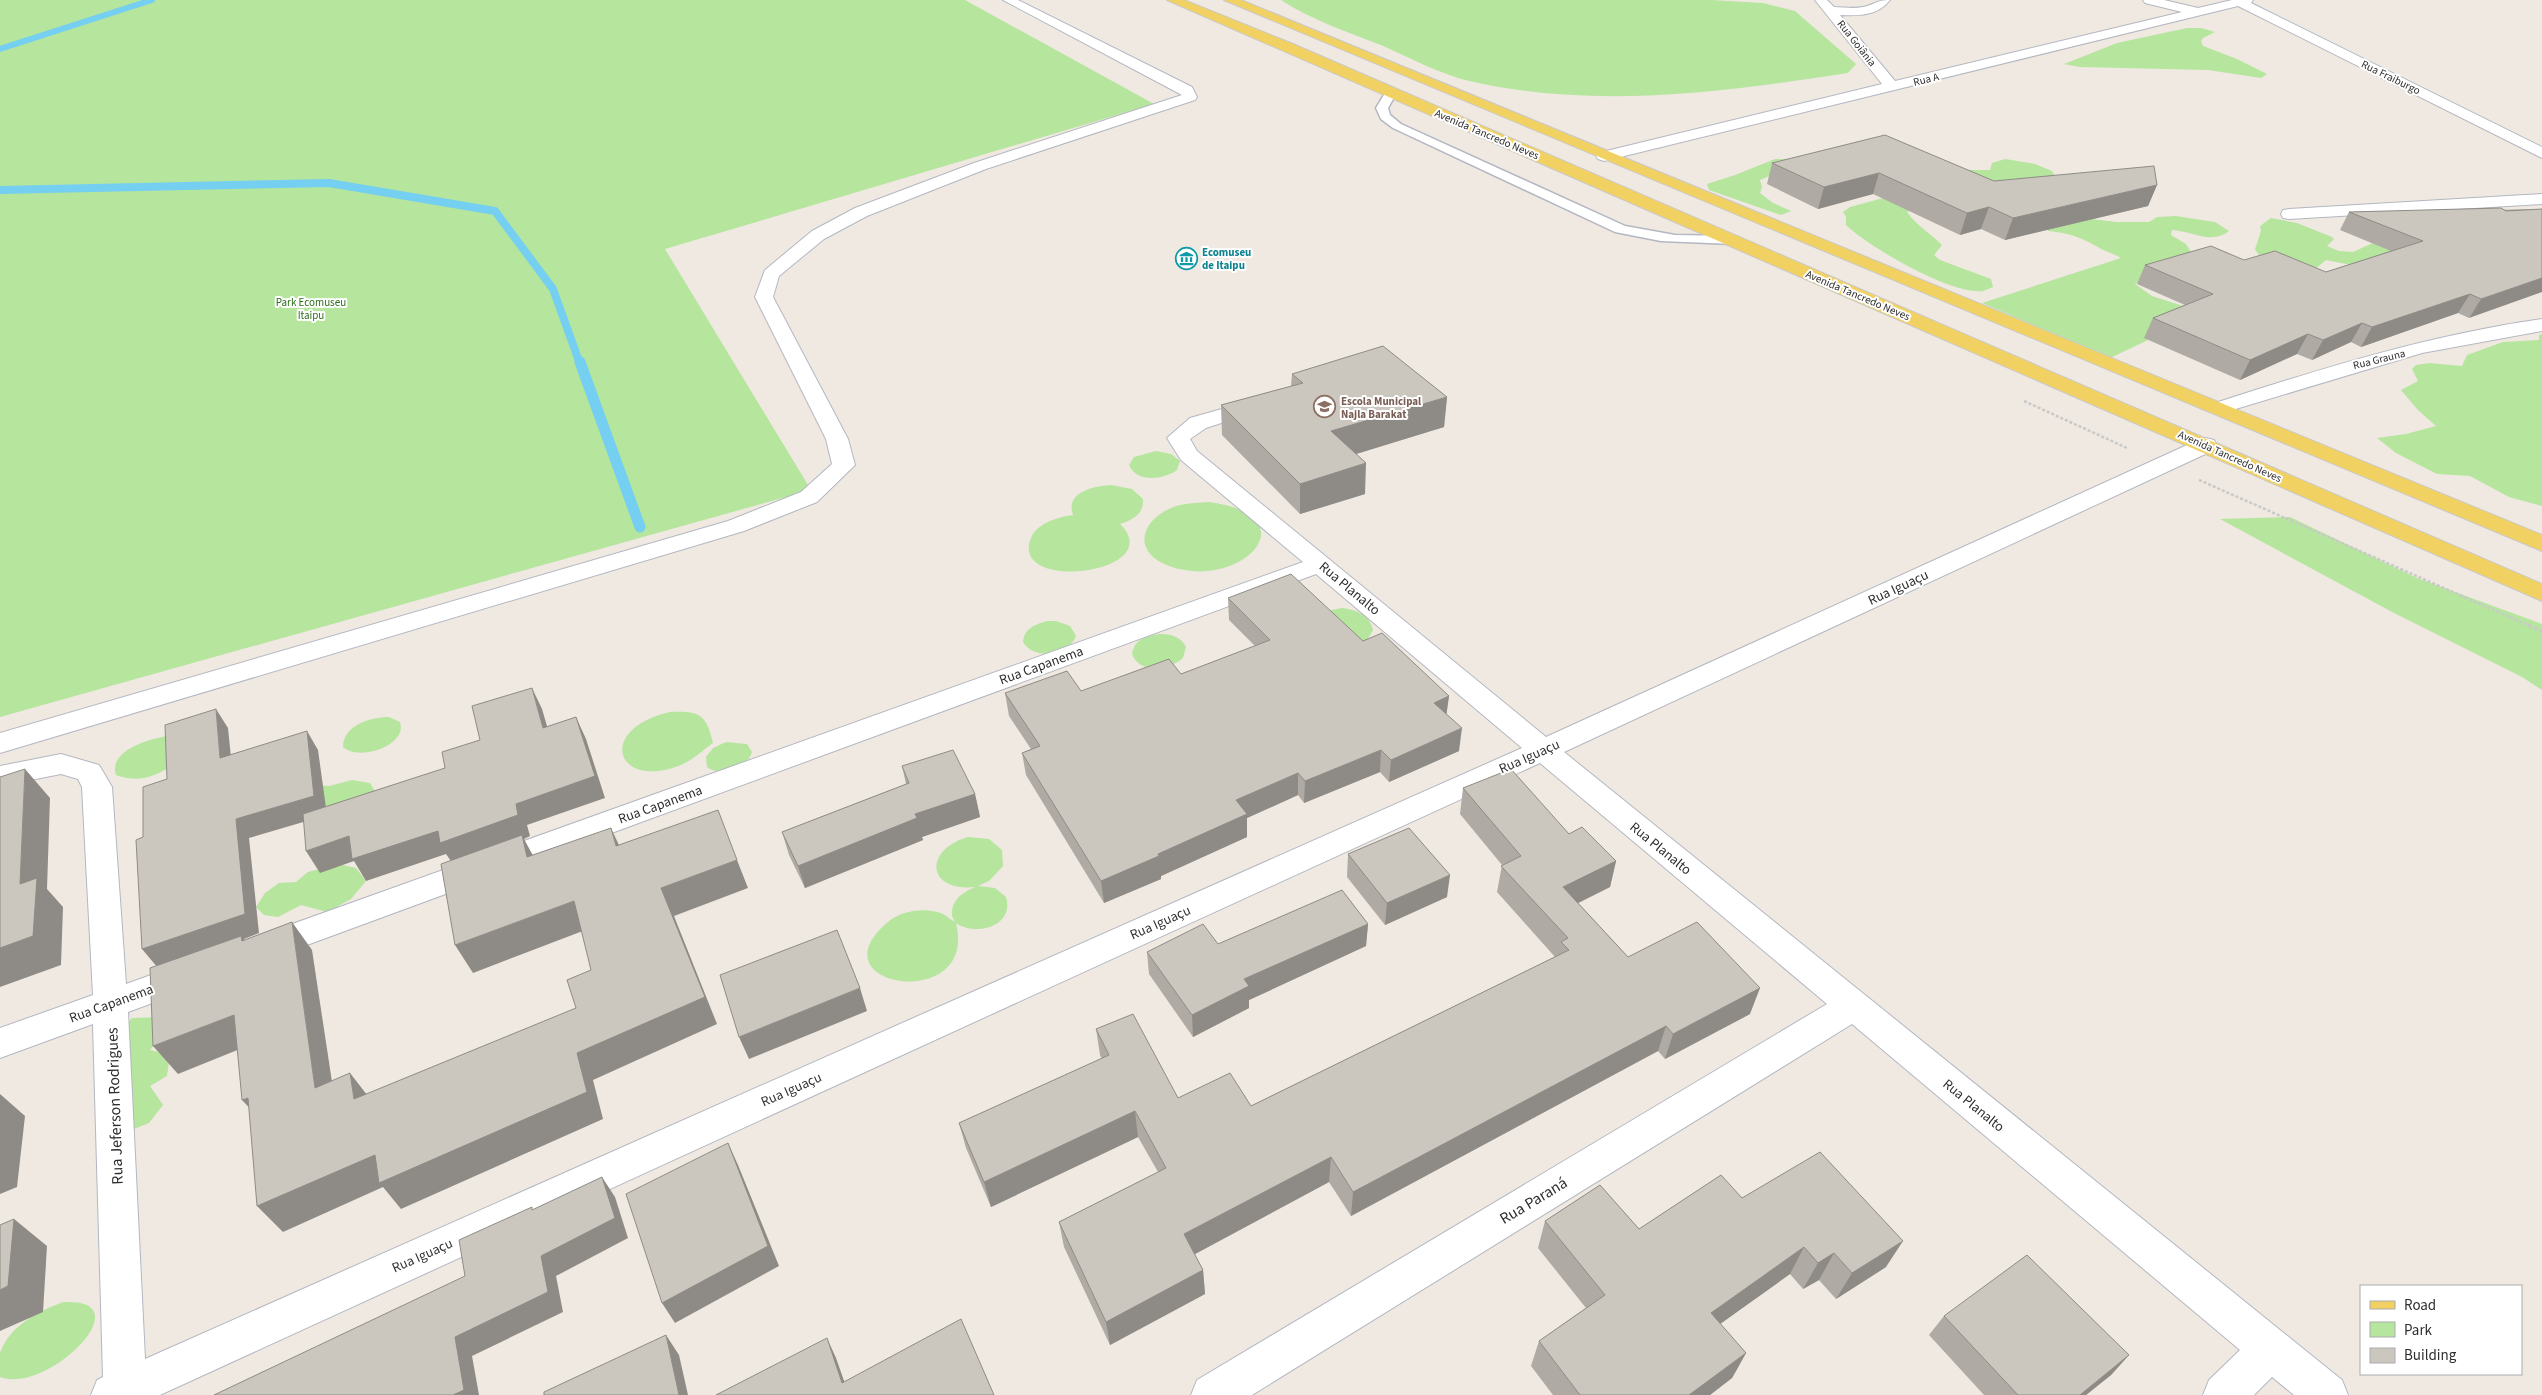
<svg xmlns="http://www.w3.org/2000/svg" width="2542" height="1395" font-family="'Source Sans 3',sans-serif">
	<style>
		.green { fill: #b6e59e }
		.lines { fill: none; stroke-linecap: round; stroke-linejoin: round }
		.stream-far2 { stroke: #75cff0; stroke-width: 6 }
		.stream-far1 { stroke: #75cff0; stroke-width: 8 }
		.stream { stroke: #75cff0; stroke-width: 11 }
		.service-casing { stroke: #b4b7c1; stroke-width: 3 }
		.minor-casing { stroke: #b4b7c1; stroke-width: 2 }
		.primary-casing { stroke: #c9c9c9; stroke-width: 2 }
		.path-far1 { stroke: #c9c9c9; stroke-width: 2.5; stroke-dasharray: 3 2; stroke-linecap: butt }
		.path { stroke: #c9c9c9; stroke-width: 3; stroke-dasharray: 4 2.5; stroke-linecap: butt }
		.service { fill: #fff; fill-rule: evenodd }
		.minor { fill: #fff; fill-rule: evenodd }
		.primary { fill: #f2d163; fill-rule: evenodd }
		.wall { fill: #afaba4 }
		.shaded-wall { fill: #8e8b86 }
		.building { fill: #cbc7bf; stroke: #8e8b86 }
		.labels { text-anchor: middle; stroke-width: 4; stroke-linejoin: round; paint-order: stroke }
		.far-street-label { font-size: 11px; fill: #2e2e2e; stroke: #fff }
		.far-culture-label { font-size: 11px; font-weight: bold; fill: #0d838f; stroke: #fff; text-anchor: start }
		.far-park-label { font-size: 11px; fill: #2c6e1b; stroke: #fff }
		.far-education-label { font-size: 11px; font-weight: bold; fill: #785e54; stroke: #fff; text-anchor: start }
		.street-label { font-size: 14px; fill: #2e2e2e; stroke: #fff }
		.near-street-label { font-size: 16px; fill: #2e2e2e; stroke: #fff }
	</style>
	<rect width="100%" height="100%" fill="#efe9e1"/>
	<g class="green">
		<polygon points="0,0 965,0 1154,104 665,249 811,490 0,717"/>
		<path d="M1281,0H1711L1763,3L1795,11L1856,64L1848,73C1723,92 1594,110 1469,81C1440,74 1408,57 1381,45C1347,32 1312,20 1281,0Z"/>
		<polygon points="2187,28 2201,28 2215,32 2203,38 2201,41 2203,46 2237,59 2267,74 2261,78 2208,70 2080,67 2064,64 2117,43"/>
		<polygon points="1775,159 1792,159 1772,175 1760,180 1762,187 1760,193 1773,203 1791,211 1781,215 1709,190 1707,184 1735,175"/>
		<path d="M2005,159L2035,164L2052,171L2056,178L1921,205L1907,212C1917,226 1930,233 1942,245L1934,255L1940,260L1991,279L1993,287C1990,288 1986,290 1983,291C1951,295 1869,247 1846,225V217L1843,212L1850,207L1898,194L1964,170H1990L1992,163Z"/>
		<path d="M2176,216L2215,222L2229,231C2211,245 2192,231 2172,230L2171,235L2186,244L2191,252L2160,274L2135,284L2152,296L2205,313L2110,358L1982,303L2121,258C2113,253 2103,251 2096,246C2078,236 2068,233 2048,231L2045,225L2084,218L2116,222H2149L2157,217Z"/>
		<path d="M2271,218L2297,223L2332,237L2334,239L2327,246L2339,251L2353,252L2375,242L2411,246L2356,266L2326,260L2314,270C2296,267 2264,267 2255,249L2261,231L2260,226Z"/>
		<polygon points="2542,334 2542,506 2509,497 2470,476 2437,474 2396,453 2377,438 2406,434 2436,426 2418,410 2401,390 2418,381 2412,369 2416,365 2430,363 2462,366 2467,355 2503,342 2539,340 2539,335"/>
		<path d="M1156,451L1171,454L1180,461L1177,470C1164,479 1137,484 1129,465L1134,457Z"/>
		<path d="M1111,485L1132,489L1143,499C1144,514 1133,520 1120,524C1170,573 1008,594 1031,538C1037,523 1058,517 1073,515C1065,492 1094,486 1111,485Z"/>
		<path d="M1209,502C1313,516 1241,592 1169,566C1133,553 1139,522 1171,508C1183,503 1196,503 1209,502Z"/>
		<polygon points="2290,517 2417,578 2542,624 2542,690 2522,677 2394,613 2220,519"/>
		<path d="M1342,608C1356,610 1369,614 1373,630L1366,642L1358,646L1322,612Z"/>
		<path d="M1048,621H1056L1070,626L1076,636C1069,655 1034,661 1023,642C1024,628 1036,624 1048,621Z"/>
		<path d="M1159,634C1171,634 1180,636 1186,647L1183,658C1169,670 1140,675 1132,654C1134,639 1147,636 1159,634Z"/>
		<path d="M670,712C700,711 706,714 713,743C703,750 693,760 681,765C617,791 594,730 670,712Z"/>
		<path d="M389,717L400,722C408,745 359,762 343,747C343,725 371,717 389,717Z"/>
		<path d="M167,736L174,765C153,777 139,783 116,775C108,750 150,739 167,736Z"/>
		<path d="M726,742L747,744L752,752C748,768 719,777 707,767L706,757L713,748Z"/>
		<polygon points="352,780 370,783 378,796 371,817 284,797 312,785 329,786"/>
		<path d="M968,837L989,839L1002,850L1003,866L989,881L978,886L995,888L1006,897C1015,926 976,937 956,923C979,1014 810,987 888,922C902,910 926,907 943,914C947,916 951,920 955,922L952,916C951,900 962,893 975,887C927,892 923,850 968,837Z"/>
		<polygon points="338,864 356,868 366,881 351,899 327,912 301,905 278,917 264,915 256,907 265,893 279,883 296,882 308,872"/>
		<polygon points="164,1017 163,1035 150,1050 170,1055 167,1076 150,1086 163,1105 149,1123 121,1134 119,1033 132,1018"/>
		<path d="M64,1302C145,1298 47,1395 0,1377C0,1370 0,1360 0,1353C9,1326 40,1310 64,1302Z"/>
	</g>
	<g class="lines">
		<polyline class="stream-far2" points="0,49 152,0"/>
		<polyline class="stream-far1" points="0,190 329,183 495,211 553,289 580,364"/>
		<polyline class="stream" points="580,362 640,527"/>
		<defs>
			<polygon id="service" points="1391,89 1397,92 1388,108 1390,115 1401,124 1625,226 1675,235 1733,236 1740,240 1733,244 1661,241 1615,232 1393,128 1381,119 1376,108 1387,90"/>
			<g id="minor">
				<polygon points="1003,0 1018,0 1192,87 1197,97 1195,100 986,169 867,216 824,239 779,276 773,297 848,439 855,465 817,502 744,531 0,753 0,733 728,521 801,492 832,464 826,439 755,297 765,270 812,231 855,208 974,163 1182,95"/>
				<path d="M1815,0H1827L1834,7C1843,7 1853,9 1863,7C1875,5 1875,0 1890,0C1878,16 1858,16 1840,15L1895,81L2182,12L2145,3L2143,0H2164L2198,8L2232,0H2253L2251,3L2542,147V158L2238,6L1604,161L1598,159L1596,156L1598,153L1882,84Z"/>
				<polygon points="2542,194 2542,204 2289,219 2283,218 2281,214 2283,210 2289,209"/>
				<path d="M2542,319V331L2422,353L2219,414L2212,412L2208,408L2212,404C2320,369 2429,335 2542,319Z"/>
				<polygon points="1257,399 1264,401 1268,405 1264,409 1206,428 1190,439 1197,451 1546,737 2198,440 2206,438 2214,440 2217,445 2214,450 1564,752 2342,1380 2348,1395 2294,1395 2272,1377 2254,1395 2203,1395 2209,1380 2240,1350 1852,1024 1252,1395 1191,1395 1197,1380 1827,1004 1540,763 160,1395 91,1395 97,1380 103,1377 93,1024 0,1058 0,1028 93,995 82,787 78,779 61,774 0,786 0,766 61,754 99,765 112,787 126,984 187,962 199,966 204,976 199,986 128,1012 145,1359 1522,748 1316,574 277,956 265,960 253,956 249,947 253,938 1303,562 1181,460 1167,438 1190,418"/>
			</g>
			<g id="primary">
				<polygon points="1167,0 1184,0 1293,44 2542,584 2542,601"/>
				<polygon points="1224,0 1241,0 2542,535 2542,551"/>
			</g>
		</defs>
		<use href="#service" class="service-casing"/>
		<use href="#minor" class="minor-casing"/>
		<use href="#primary" class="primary-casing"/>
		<g class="path-far1">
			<polyline points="2024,401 2127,448"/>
			<polyline points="2199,480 2530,626"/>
		</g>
		<polyline class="path" points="2528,625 2542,631"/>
		<use href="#service" class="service"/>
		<use href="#minor" class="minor"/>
		<use href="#primary" class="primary"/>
	</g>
	<g class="wall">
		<polygon points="1772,163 1994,181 2157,185 2148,206 2005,240 1981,229 1960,235 1873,194 1818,209 1767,184"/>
		<polygon points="2542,209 2469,318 2458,313 2361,347 2351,342 2312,360 2297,354 2240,380 2144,338 2153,318 2185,305 2137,284 2145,265 2244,260 2326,272 2391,251 2340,230 2349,212"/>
		<polygon points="1292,374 1447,397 1444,427 1356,454 1365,494 1300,514 1222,435 1221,405 1291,386"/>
		<polygon points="1228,598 1363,641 1449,696 1446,714 1459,751 1389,782 1380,772 1304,803 1298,795 1247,818 1247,837 1161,876 1161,879 1104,903 1026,775 1022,753 1031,749 1009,716 1005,693 1081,691 1181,674 1255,646 1229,620"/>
		<polygon points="902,766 975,794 980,817 922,837 923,840 805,888 789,855 782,832 906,784"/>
		<polygon points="1463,788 1569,834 1616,861 1610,887 1578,903 1628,957 1750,1014 1665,1059 1658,1051 1351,1216 1329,1182 1194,1254 1203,1270 1205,1294 1110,1345 1064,1247 1059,1222 1158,1172 1138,1137 991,1207 966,1148 959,1123 1102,1059 1100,1055 1096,1029 1178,1098 1251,1106 1555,957 1497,892 1502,865 1460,814"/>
		<polygon points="1348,854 1447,897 1385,925 1347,877"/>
		<polygon points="1368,924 1366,946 1249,1000 1249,1008 1193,1037 1149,974 1147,952 1218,944"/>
		<polygon points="1742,1198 1886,1267 1836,1299 1819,1280 1803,1289 1790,1274 1720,1324 1746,1353 1732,1378 1710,1395 1553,1395 1531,1366 1539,1341 1586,1308 1538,1248 1545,1221 1639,1229"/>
		<polygon points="1944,1316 2129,1355 2111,1375 2086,1395 1984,1395 1929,1335"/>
	</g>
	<g class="shaded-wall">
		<polygon points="1879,173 1873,194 1818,209 1824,187"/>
		<polygon points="2157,185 2148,206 2005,240 2013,218"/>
		<polygon points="1989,207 1981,229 1960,235 1967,213"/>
		<polygon points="2542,278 2542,292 2469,318 2481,299"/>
		<polygon points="2470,294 2458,313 2361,347 2372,327"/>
		<polygon points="2362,323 2351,342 2312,360 2323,340"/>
		<polygon points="2308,334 2297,354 2240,380 2250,360"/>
		<polygon points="1447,397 1444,427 1330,462 1331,431"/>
		<polygon points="1366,463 1365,494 1300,514 1300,484"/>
		<polygon points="532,688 542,709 554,750 543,728"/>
		<polygon points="1449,696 1446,718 1434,703"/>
		<polygon points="216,709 228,728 233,777 220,758"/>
		<polygon points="576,717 586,739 605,798 527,825 530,836 524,839 537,863 453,864 446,854 366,881 354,861 320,873 306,851 349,836 516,804"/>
		<polygon points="1462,728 1459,751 1389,782 1391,760"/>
		<polygon points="307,731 318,750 327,815 249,838 259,933 244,939 263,963 158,968 142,949 236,819"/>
		<polygon points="1381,750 1380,772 1304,803 1305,781"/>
		<polygon points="25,769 50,798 47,889 63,907 61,965 0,987 0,948 20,884"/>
		<polygon points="1298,773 1298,795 1247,818 1247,837 1161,876 1161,879 1104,903 1101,881 1158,854 1236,800"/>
		<polygon points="975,794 980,817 922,837 923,840 805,888 798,866 915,814"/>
		<polygon points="611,828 624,856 616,846"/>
		<polygon points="737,860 748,888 674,916 717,1024 593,1080 603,1119 401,1209 383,1187 283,1232 257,1206 577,1053 661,888"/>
		<polygon points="1616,861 1610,887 1558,913 1563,887"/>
		<polygon points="1450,875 1447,897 1385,925 1387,903"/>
		<polygon points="574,901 588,929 473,973 455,945"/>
		<polygon points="292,922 312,950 337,1115 315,1088"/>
		<polygon points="1368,924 1366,946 1249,1000 1249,1008 1193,1037 1192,1015 1244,979"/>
		<polygon points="860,988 867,1011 749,1059 739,1037"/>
		<polygon points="1760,988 1750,1014 1665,1059 1673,1034"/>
		<polygon points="234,1015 257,1042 178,1074 153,1046"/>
		<polygon points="1666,1026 1658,1051 1351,1216 1353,1192"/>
		<polygon points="350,1073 371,1100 354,1099"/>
		<polygon points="0,1094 25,1116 17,1187 0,1194"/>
		<polygon points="248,1098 267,1127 242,1100"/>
		<polygon points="1135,1111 1138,1137 991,1207 984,1182"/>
		<polygon points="728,1143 738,1165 779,1266 675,1323 662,1303"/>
		<polygon points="1331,1157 1329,1182 1186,1259 1184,1234"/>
		<polygon points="602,1177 615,1197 628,1238 556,1276 563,1312 472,1356 479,1395 453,1395 455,1337 541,1256"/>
		<polygon points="14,1219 47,1246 43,1312 0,1331 0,1290"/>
		<polygon points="1903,1241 1886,1267 1836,1299 1852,1273"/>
		<polygon points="1804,1247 1790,1274 1699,1339 1711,1313"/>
		<polygon points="1834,1253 1819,1280 1803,1289 1818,1263"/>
		<polygon points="1203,1270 1205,1294 1110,1345 1106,1322"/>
		<polygon points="666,1335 679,1355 688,1395 679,1395"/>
		<polygon points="827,1338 836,1358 849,1395 842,1383"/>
		<polygon points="1746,1353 1732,1378 1710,1395 1689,1395"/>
		<polygon points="2129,1355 2111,1375 2086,1395 2080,1395"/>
	</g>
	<g class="building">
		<polygon points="1885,135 1994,181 2154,166 2157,185 2013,218 1989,207 1967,213 1879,173 1824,187 1772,163"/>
		<polygon points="2501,208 2506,211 2542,209 2542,278 2481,299 2470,294 2372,327 2362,323 2323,340 2308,334 2250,360 2153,318 2213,294 2145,265 2211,246 2244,260 2275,251 2326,272 2423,241 2349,212"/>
		<polygon points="1383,346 1447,397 1331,431 1366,463 1300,484 1221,405 1303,383 1292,374"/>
		<polygon points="1291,574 1363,641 1382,633 1449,696 1434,703 1462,728 1391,760 1381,750 1305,781 1298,773 1236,800 1247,814 1158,854 1159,856 1101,881 1022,753 1040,746 1005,693 1067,671 1081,691 1169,659 1181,674 1270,640 1228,598"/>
		<polygon points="532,688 543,728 576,717 595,776 516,804 518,815 440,843 438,831 352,859 349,836 306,851 303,814 445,768 442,752 480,740 472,706"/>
		<polygon points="216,709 220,758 307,731 314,796 236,819 245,914 142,949 136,840 143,837 143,787 167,779 165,725"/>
		<polygon points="953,750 975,794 915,814 917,818 798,866 782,832 909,783 902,766"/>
		<polygon points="25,769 20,884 37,878 33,936 0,948 0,777"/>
		<polygon points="1511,769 1569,834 1582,827 1616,861 1563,887 1628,957 1697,922 1760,988 1673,1034 1666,1026 1353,1192 1331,1157 1184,1234 1203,1270 1106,1322 1059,1222 1166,1168 1135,1111 984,1182 959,1123 1109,1055 1096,1029 1133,1014 1178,1098 1230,1073 1251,1106 1569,950 1561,942 1568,938 1501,866 1521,856 1463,788"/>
		<polygon points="718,810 737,860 661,888 705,997 577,1053 587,1092 379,1183 375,1155 257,1206 248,1098 242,1100 234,1015 153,1046 150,968 241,936 242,941 292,922 315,1088 350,1073 354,1099 576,1008 567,980 591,970 574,901 455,945 441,864 522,835 527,857 611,828 616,846"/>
		<polygon points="1409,828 1450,875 1387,903 1348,854"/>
		<polygon points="1342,890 1368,924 1244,979 1249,986 1192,1015 1147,952 1203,924 1218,944"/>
		<polygon points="837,930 860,988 739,1037 720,975"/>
		<polygon points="728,1143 768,1246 662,1303 626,1194"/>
		<polygon points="1820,1152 1903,1241 1852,1273 1834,1253 1818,1263 1804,1247 1711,1313 1746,1353 1689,1395 1580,1395 1539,1341 1605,1295 1545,1221 1600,1185 1639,1229 1721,1175 1742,1198"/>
		<polygon points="602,1177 615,1218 541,1256 548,1292 455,1337 464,1390 453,1395 214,1395 465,1276 459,1240 532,1207 532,1210"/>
		<polygon points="14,1219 8,1286 0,1290 0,1225"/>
		<polygon points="2027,1255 2129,1355 2080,1395 2018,1395 1944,1316"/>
		<polygon points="961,1319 994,1395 716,1395 827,1338 842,1383"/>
		<polygon points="666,1335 679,1395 544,1395 544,1392"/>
	</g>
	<defs>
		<symbol id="museum-ring" viewBox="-11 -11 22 22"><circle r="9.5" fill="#fff" stroke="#0f9aa8" stroke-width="1.5"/><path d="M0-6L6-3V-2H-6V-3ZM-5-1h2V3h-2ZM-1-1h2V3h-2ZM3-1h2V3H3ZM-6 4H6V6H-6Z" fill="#0f9aa8"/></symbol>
		<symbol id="school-ring" viewBox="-11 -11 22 22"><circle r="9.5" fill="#fff" stroke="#8d6e63" stroke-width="1.5"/><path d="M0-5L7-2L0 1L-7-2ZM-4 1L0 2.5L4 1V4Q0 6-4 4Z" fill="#8d6e63"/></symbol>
	</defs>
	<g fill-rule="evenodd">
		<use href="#museum-ring" x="1174" y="246" width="25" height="25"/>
		<use href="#school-ring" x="1312" y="394" width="25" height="25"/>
	</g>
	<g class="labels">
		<g class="far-street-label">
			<text transform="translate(1857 43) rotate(52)" y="4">Rua Goiânia</text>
			<text transform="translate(2391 77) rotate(26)" y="4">Rua Fraiburgo</text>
			<text transform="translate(1926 79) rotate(-14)" y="4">Rua A</text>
			<text transform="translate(1487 134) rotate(23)" y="4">Avenida Tancredo Neves</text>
			<text transform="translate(1858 295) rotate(23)" y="4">Avenida Tancredo Neves</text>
			<text transform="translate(2379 359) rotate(-14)" y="4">Rua Grauna</text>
			<text transform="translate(2230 456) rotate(24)" y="4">Avenida Tancredo Neves</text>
		</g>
		<g class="far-culture-label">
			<text x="1202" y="256">Ecomuseu<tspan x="1202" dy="13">de Itaipu</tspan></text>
		</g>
		<g class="far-park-label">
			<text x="311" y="306">Park Ecomuseu<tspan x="311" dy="13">Itaipu</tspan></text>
		</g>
		<g class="far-education-label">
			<text x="1341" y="405">Escola Municipal<tspan x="1341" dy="13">Najla Barakat</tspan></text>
		</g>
		<g class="street-label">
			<text transform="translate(1898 587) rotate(-25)" y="5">Rua Iguaçu</text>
			<text transform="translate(1350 588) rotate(40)" y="5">Rua Planalto</text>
			<text transform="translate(1041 665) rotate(-20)" y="5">Rua Capanema</text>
			<text transform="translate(1529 756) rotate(-24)" y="5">Rua Iguaçu</text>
			<text transform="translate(660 804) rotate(-20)" y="5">Rua Capanema</text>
			<text transform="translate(1661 848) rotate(39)" y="5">Rua Planalto</text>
			<text transform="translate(1160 922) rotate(-24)" y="5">Rua Iguaçu</text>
			<text transform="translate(111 1003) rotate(-20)" y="5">Rua Capanema</text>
			<text transform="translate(791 1089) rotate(-24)" y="5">Rua Iguaçu</text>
			<text transform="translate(1974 1105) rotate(39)" y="5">Rua Planalto</text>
			<text transform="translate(422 1255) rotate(-24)" y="5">Rua Iguaçu</text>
		</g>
		<g class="near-street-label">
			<text transform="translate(114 1106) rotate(-92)" y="6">Rua Jeferson Rodrigues</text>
			<text transform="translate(1533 1200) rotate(-31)" y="6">Rua Paraná</text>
		</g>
	</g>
	<rect x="2360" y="1285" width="162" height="90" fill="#ffffff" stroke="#ababab"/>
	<rect x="2370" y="1301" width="25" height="8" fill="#f2d163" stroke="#ababab"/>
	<text x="2404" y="1310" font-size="15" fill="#2e2e2e">Road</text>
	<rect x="2370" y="1322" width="25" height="15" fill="#b6e59e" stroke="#ababab"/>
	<text x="2404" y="1335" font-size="15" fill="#2e2e2e">Park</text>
	<rect x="2370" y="1348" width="25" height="15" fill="#cbc7bf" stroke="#ababab"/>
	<text x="2404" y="1360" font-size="15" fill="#2e2e2e">Building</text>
</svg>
